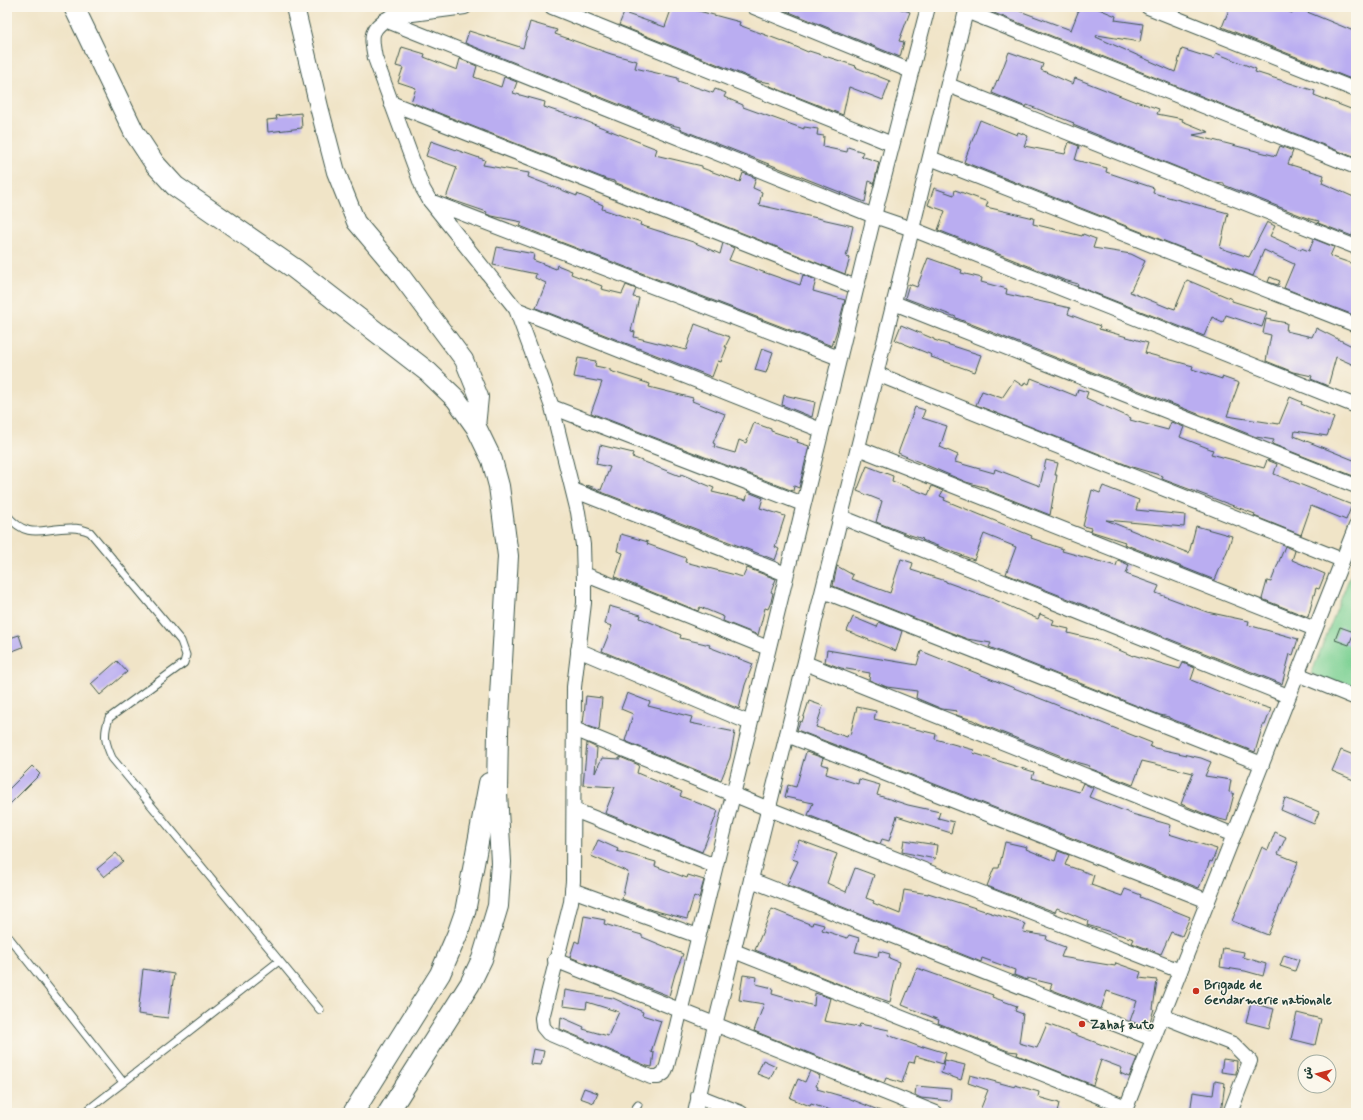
<svg xmlns="http://www.w3.org/2000/svg" width="1363" height="1120" font-family="Mynerve,'Playpen Sans Arabic',sans-serif">
	<style>
		.green { fill: #7ed194; stroke: #4e8764 }
		.building { fill: #baadf1 }
		.lines { fill: none; stroke-linecap: round; stroke-linejoin: round }
		.service-casing { stroke: #3e564a; stroke-width: 9 }
		.minor-casing { stroke: #3e564a; stroke-width: 16 }
		.tertiary-casing { stroke: #3e564a; stroke-width: 20 }
		.secondary-casing { stroke: #3e564a; stroke-width: 22 }
		.service { stroke: #fff; stroke-width: 7 }
		.minor { stroke: #fff; stroke-width: 14 }
		.tertiary { stroke: #fff; stroke-width: 18 }
		.secondary { stroke: #fff; stroke-width: 20 }
		.poi-dot { fill: #c8321e; stroke: #fbf7ec; stroke-width: 1.5 }
		.labels { text-anchor: middle; stroke-width: 3; stroke-linejoin: round; paint-order: stroke }
		.poi-label { font-size: 13px; font-weight: bold; fill: #1f3d34; stroke: #fbf7ec; text-anchor: start }
	</style>
	<rect width="100%" height="100%" fill="#fbf7ec"/>
	<filter id="ink" filterUnits="userSpaceOnUse"><feTurbulence type="fractalNoise" baseFrequency=".025" numOctaves="2"/><feDisplacementMap in="SourceGraphic" scale="8" xChannelSelector="R" yChannelSelector="G"/><feConvolveMatrix kernelMatrix="1 2 1 2 8 2 1 2 1" color-interpolation-filters="sRGB"/></filter>
	<filter id="wash" filterUnits="userSpaceOnUse"><feTurbulence type="fractalNoise" baseFrequency=".012" numOctaves="4" result="noise"/><feDisplacementMap in="SourceGraphic" scale="16" xChannelSelector="R" yChannelSelector="G"/><feGaussianBlur stdDeviation="0.9" result="paint"/><feColorMatrix in="noise" values="0 0 0 0 0 0 0 0 0 0 0 0 0 0 0 0 0 1.4 0 .05"/><feComposite in="paint" operator="in"/></filter>
	<g filter="url(#wash)">
		<rect width="100%" height="100%" fill="#f0e4c7"/>
		<polygon class="green" points="1356,561 1356,693 1311,674"/>
		<g id="blocks">
			<g class="building">
				<polygon points="672,7 696,7 695,10 740,22 739,25 787,43 808,52 809,51 856,66 855,67 890,81 883,100 849,87 843,115 770,86 771,83 759,81 619,25 624,13 665,27"/>
				<polygon points="777,7 895,7 910,12 899,41 904,42 900,57"/>
				<polygon points="979,7 1009,7 1071,30 1080,7 1094,7 1116,16 1115,20 1143,24 1140,42 1097,35 1096,37 1175,72 1182,49 1214,59 1216,53 1256,69 1255,72 1315,91 1314,95 1356,111 1356,158"/>
				<polygon points="1230,7 1277,7 1292,13 1295,7 1356,32 1356,81 1222,27"/>
				<polygon points="530,22 557,30 555,34 611,54 637,61 635,68 678,78 678,81 713,93 715,89 726,93 724,97 743,105 743,107 804,129 804,127 818,129 817,135 824,136 823,147 847,152 848,147 863,152 861,156 879,162 874,183 869,181 865,202 680,129 680,127 668,124 465,43 469,31 523,48"/>
				<polygon points="402,47 425,54 424,57 457,70 460,59 477,66 474,77 501,87 504,77 517,82 513,93 545,102 544,107 583,120 657,149 655,155 702,166 702,168 740,182 743,173 756,178 753,188 762,192 759,205 853,226 846,257 850,258 845,274 614,182 614,181 606,179 411,102 416,88 398,82 403,68 396,66"/>
				<polygon points="1009,52 1043,64 1041,70 1073,84 1075,78 1136,102 1136,101 1159,109 1157,114 1183,119 1182,121 1209,132 1193,135 1276,156 1280,146 1293,151 1288,164 1324,175 1322,183 1356,198 1356,224 1352,236 1318,223 1319,221 1307,218 1224,185 1224,183 1214,182 1073,125 1074,123 1027,105 1026,107 992,93 997,80 998,81"/>
				<polygon points="301,113 302,128 268,132 267,120 277,119 276,116"/>
				<polygon points="980,120 1017,135 1018,132 1028,136 1024,146 1065,154 1069,142 1079,146 1075,160 1107,168 1106,172 1154,188 1153,193 1228,213 1220,248 1249,257 1267,222 1275,226 1270,236 1301,250 1301,248 1309,251 1314,239 1334,247 1330,256 1356,265 1356,316 1284,288 1294,264 1264,250 1253,276 964,162"/>
				<polygon points="431,141 485,160 483,165 529,173 528,177 577,196 577,194 603,205 602,209 641,222 640,225 693,242 720,254 723,243 734,248 729,260 800,285 803,275 816,280 813,291 845,300 837,330 832,346 550,238 520,226 522,222 492,216 486,214 487,212 446,198 457,167 426,156"/>
				<polygon points="934,188 954,195 955,190 988,202 986,207 1034,218 1033,224 1082,236 1083,234 1096,239 1093,248 1131,254 1145,261 1130,292 1169,308 1169,307 1175,309 1187,280 1232,299 1232,301 1267,312 1262,327 1226,315 1223,322 1212,317 1204,336 1077,286 1078,284 1064,280 938,230 945,211 928,205"/>
				<polygon points="497,247 534,254 533,260 556,269 557,265 572,271 571,274 602,286 601,289 622,294 626,285 636,289 633,297 639,298 631,331 635,332 634,337 686,350 695,324 730,337 725,347 727,347 721,362 718,361 712,377 536,308 546,283 535,278 536,274 493,265"/>
				<polygon points="928,258 962,270 961,273 982,278 981,282 1007,289 1006,294 1070,308 1068,314 1100,326 1099,329 1148,343 1145,353 1193,366 1192,369 1222,379 1222,377 1239,383 1227,416 1279,424 1290,397 1302,402 1301,404 1334,418 1327,436 1295,431 1294,436 1356,461 1356,477 1272,444 1274,440 1256,437 956,318 956,317 905,298 909,284 917,287"/>
				<polygon points="1270,277 1280,281 1278,285 1268,282"/>
				<polygon points="1266,319 1287,323 1286,331 1312,337 1316,328 1356,348 1356,366 1336,357 1328,386 1311,379 1312,376 1293,372 1266,361 1271,335 1263,333"/>
				<polygon points="901,325 934,339 934,340 981,355 975,372 931,357 932,355 895,340"/>
				<polygon points="762,348 773,352 766,373 755,370"/>
				<polygon points="578,358 596,361 595,366 610,369 610,371 650,384 649,387 693,398 692,401 725,414 713,443 715,444 714,447 735,453 739,440 746,443 754,423 771,429 771,431 798,440 797,442 809,446 799,488 794,486 793,491 591,413 602,382 574,377"/>
				<polygon points="1031,378 1076,396 1078,389 1088,392 1086,398 1131,418 1130,420 1168,430 1171,422 1184,427 1180,437 1213,450 1211,454 1264,468 1267,460 1277,464 1274,474 1352,505 1346,520 1311,506 1301,535 1254,516 1255,514 1162,479 1163,476 1132,467 976,405 982,391 1002,398 1014,380 1023,386 1025,382 1029,384"/>
				<polygon points="784,395 815,402 812,417 782,405"/>
				<polygon points="915,407 925,410 922,418 947,426 940,447 958,455 955,462 994,473 995,469 1040,486 1046,460 1058,463 1055,475 1057,475 1050,515 987,490 987,488 966,482 898,453"/>
				<polygon points="600,445 633,453 632,457 680,476 681,474 714,488 712,492 746,500 748,492 763,498 760,508 785,516 775,547 779,549 775,560 586,486 587,485 601,490 610,467 596,464"/>
				<polygon points="867,466 893,476 892,481 928,495 932,486 943,491 940,496 945,498 944,500 1032,536 1031,538 1063,549 1062,551 1116,566 1118,560 1129,565 1126,574 1159,586 1156,593 1207,612 1249,621 1248,625 1298,639 1293,655 1290,654 1282,684 1006,574 1016,547 984,534 974,560 922,540 923,539 907,534 876,522 882,501 857,491"/>
				<polygon points="1103,486 1139,500 1136,510 1185,515 1184,527 1106,520 1186,552 1189,553 1196,526 1232,536 1228,549 1215,580 1124,544 1125,542 1090,531 1091,528 1083,526 1092,490 1100,493"/>
				<polygon points="621,534 648,542 647,544 686,558 685,562 743,577 747,568 776,579 771,592 773,593 771,602 768,609 765,608 758,635 723,621 724,617 700,607 698,611 615,577 623,553 617,551"/>
				<polygon points="1285,546 1295,551 1292,560 1325,574 1319,589 1316,588 1308,617 1262,599 1267,581 1271,582"/>
				<polygon points="901,559 913,563 911,570 946,581 946,582 993,599 1038,619 1040,614 1054,620 1052,625 1069,629 1068,633 1093,639 1133,656 1133,655 1180,669 1183,663 1195,668 1191,680 1225,694 1271,709 1265,725 1263,725 1255,752 1169,718 1169,717 1160,715 1077,682 1078,681 1064,677 989,647 991,643 967,639 833,586 837,566 853,575 851,579 890,593"/>
				<polygon points="609,606 641,615 640,618 681,635 680,638 710,645 709,647 753,664 745,685 739,709 602,651 612,626 605,624"/>
				<polygon points="853,617 877,627 879,622 902,631 896,651 847,631"/>
				<polygon points="1340,627 1354,632 1349,645 1335,640"/>
				<polygon points="19,635 23,647 10,652 7,645 7,639"/>
				<polygon points="827,650 917,665 921,651 1152,743 1150,747 1201,758 1211,762 1205,776 1231,780 1229,792 1234,794 1227,821 1212,817 1181,804 1193,773 1142,761 1133,785 1089,768 1090,766 1079,763 978,723 973,720 956,715 957,711 942,709 916,698 917,691 887,687 869,680 870,673 841,668 825,662"/>
				<polygon points="117,661 127,672 100,695 91,684"/>
				<polygon points="627,693 650,702 648,706 692,717 690,723 735,732 730,758 721,780 625,741 633,714 621,709"/>
				<polygon points="586,696 602,698 599,730 583,724"/>
				<polygon points="809,701 823,706 816,727 847,737 848,734 850,735 857,707 876,711 874,719 936,734 935,739 974,750 973,753 1034,772 1032,778 1079,792 1083,783 1093,788 1089,797 1132,814 1171,825 1169,834 1217,849 1212,862 1210,861 1199,888 797,730 800,721 802,722"/>
				<polygon points="587,743 597,748 595,773 602,758 620,759 620,757 639,765 637,773 682,792 680,796 718,811 702,852 605,813 615,787 583,785"/>
				<polygon points="1341,750 1356,756 1356,781 1332,771"/>
				<polygon points="806,752 823,758 821,764 828,766 826,774 858,784 859,779 880,785 877,795 908,805 940,812 938,818 954,822 951,833 897,816 889,841 882,839 880,844 808,815 813,803 785,797 788,785 796,787"/>
				<polygon points="32,766 40,774 7,807 7,791"/>
				<polygon points="1285,798 1319,812 1314,824 1281,810"/>
				<polygon points="1275,832 1286,837 1278,854 1298,862 1268,935 1232,921 1262,847 1268,850"/>
				<polygon points="598,840 618,849 617,851 656,862 655,866 687,878 688,875 704,880 699,898 694,896 687,919 652,910 622,899 628,872 591,856"/>
				<polygon points="799,840 837,854 827,883 846,892 855,868 874,875 866,898 874,901 873,903 900,914 904,890 928,894 928,893 1026,924 1023,932 1047,936 1046,940 1065,947 1061,957 1115,966 1116,963 1141,972 1139,978 1157,980 1153,1009 1154,1009 1148,1028 1130,1021 1137,1001 1107,991 1101,1009 1050,989 1052,984 1027,978 1027,980 1014,975 1015,970 982,958 981,962 949,949 949,948 943,947 787,885 798,861 792,859"/>
				<polygon points="904,840 937,845 935,859 902,852"/>
				<polygon points="1005,842 1027,847 1026,849 1055,861 1058,851 1069,855 1065,865 1094,875 1091,885 1122,896 1125,889 1141,895 1140,897 1190,917 1182,936 1171,932 1161,954 1132,943 1134,939 1087,925 1088,921 1057,908 1055,912 987,886 994,868 999,868"/>
				<polygon points="116,853 123,861 104,877 97,869"/>
				<polygon points="772,909 812,925 813,922 824,925 822,930 847,938 849,935 859,938 855,952 878,957 879,951 890,954 889,958 899,962 890,1002 849,988 755,950"/>
				<polygon points="584,916 605,920 604,924 642,935 642,937 683,954 675,974 669,996 570,957 575,941 579,943"/>
				<polygon points="1223,948 1244,952 1243,957 1266,964 1263,976 1245,971 1220,967"/>
				<polygon points="1284,955 1299,960 1295,971 1280,966"/>
				<polygon points="917,968 993,995 992,997 1017,1006 1015,1011 1023,1014 1019,1043 1037,1048 1047,1024 1137,1058 1129,1077 1120,1073 1122,1068 1101,1060 1093,1085 1017,1055 1018,1052 1008,1051 938,1023 939,1020 902,1005"/>
				<polygon points="143,969 174,974 168,1018 138,1014"/>
				<polygon points="743,975 757,977 756,984 773,988 772,994 814,1006 815,993 830,998 824,1021 859,1027 860,1024 889,1030 888,1035 923,1048 923,1046 946,1053 943,1064 916,1056 914,1063 909,1062 902,1083 886,1078 884,1083 754,1031 764,1004 739,1000"/>
				<polygon points="565,990 613,998 643,1012 642,1015 661,1021 651,1052 654,1053 652,1067 647,1066 560,1029 561,1017 584,1027 583,1029 608,1036 619,1012 587,1002 586,1009 563,1006"/>
				<polygon points="1251,1003 1274,1009 1269,1028 1246,1022"/>
				<polygon points="1297,1013 1321,1019 1315,1045 1291,1039"/>
				<polygon points="533,1049 544,1051 541,1065 530,1064"/>
				<polygon points="1223,1059 1237,1061 1236,1074 1221,1072"/>
				<polygon points="763,1060 776,1066 770,1079 757,1074"/>
				<polygon points="945,1060 965,1065 961,1080 941,1073"/>
				<polygon points="810,1071 820,1076 816,1086 818,1087 817,1089 848,1098 883,1112 883,1113 833,1113 833,1111 811,1104 810,1106 790,1098 798,1079 805,1082"/>
				<polygon points="970,1075 1015,1087 1015,1085 1039,1092 1038,1097 1059,1103 1057,1113 979,1113 988,1090 968,1083"/>
				<polygon points="1215,1081 1225,1083 1221,1113 1190,1113 1193,1092 1213,1095"/>
				<polygon points="916,1086 951,1089 950,1101 921,1098 915,1095"/>
				<polygon points="584,1088 598,1093 594,1103 580,1098"/>
			</g>
		</g>
	</g>
	<g filter="url(#ink)">
		<use href="#blocks" fill-opacity="0" stroke="#3e564a" stroke-width="1"/>
		<g class="lines">
			<defs>
				<g id="service">
					<path d="M7,515C29,542 44,527 72,528C78,528 85,530 90,532L181,641L186,655L184,663L109,718C103,735 105,742 112,758L320,1010"/>
					<polyline points="7,935 123,1082"/>
					<polyline points="84,1113 279,961"/>
					<polyline points="632,1113 638,1105"/>
				</g>
				<g id="minor">
					<path d="M465,7L390,17C369,29 371,36 375,58L423,189L430,201L516,309L552,407L578,512L583,545L584,580V603L574,687L573,881L571,902L542,1018L543,1027L548,1033L651,1077H658L664,1073L667,1066L874,216L928,7"/>
					<polyline points="552,7 892,144"/>
					<polyline points="754,7 911,71"/>
					<polyline points="1148,7 1356,90"/>
					<polyline points="966,11 1356,167"/>
					<polyline points="385,20 874,216 912,229 1356,406"/>
					<polyline points="948,85 1356,247"/>
					<polyline points="391,103 856,287"/>
					<polyline points="930,158 1356,325"/>
					<polyline points="430,201 839,358"/>
					<polyline points="894,303 1356,486"/>
					<polyline points="516,309 821,430"/>
					<polyline points="877,374 1342,560"/>
					<polyline points="552,407 803,504"/>
					<polyline points="858,448 1315,629"/>
					<polyline points="573,490 786,574"/>
					<polyline points="841,517 1288,696"/>
					<polyline points="584,574 768,648"/>
					<polyline points="823,591 1262,764"/>
					<polyline points="578,650 750,723"/>
					<polyline points="805,663 1234,835"/>
					<polyline points="1297,674 1356,698"/>
					<polyline points="574,729 769,809 1180,971"/>
					<polyline points="787,735 1208,901"/>
					<polyline points="574,810 715,866"/>
					<polyline points="751,880 1153,1039"/>
					<polyline points="572,890 698,936"/>
					<polyline points="734,951 1126,1107"/>
					<polyline points="555,960 936,1113"/>
					<polyline points="1162,1016 1233,1044 1250,1061 1230,1113"/>
					<polyline points="698,1096 741,1113"/>
					<polyline points="695,1113 715,1025 967,7"/>
					<polyline points="1124,1113 1356,526"/>
				</g>
				<polyline id="tertiary" points="295,7 319,107 336,172 356,222 399,273 464,360 479,397 476,427"/>
				<g id="secondary">
					<polyline points="74,7 134,132 155,164 175,186 295,269 428,372 456,399 476,427 492,460 499,486 508,556 498,731 497,793 501,862 498,906 482,959 470,984 388,1113"/>
					<polyline points="353,1113 440,974 457,935 465,912 489,783"/>
				</g>
			</defs>
			<use href="#service" class="service-casing"/>
			<use href="#minor" class="minor-casing"/>
			<use href="#tertiary" class="tertiary-casing"/>
			<use href="#secondary" class="secondary-casing"/>
			<use href="#service" class="service"/>
			<use href="#minor" class="minor"/>
			<use href="#tertiary" class="tertiary"/>
			<use href="#secondary" class="secondary"/>
		</g>
	</g>
	<g class="poi-dot">
		<circle cx="1196" cy="991" r="4"/>
		<circle cx="1082" cy="1024" r="4"/>
	</g>
	<g class="labels">
		<g class="poi-label">
			<text x="1204" y="989">Brigade de<tspan x="1204" dy="15">Gendarmerie nationale</tspan></text>
			<text x="1090" y="1029">Zahaf auto</text>
		</g>
	</g>
	<rect width="1363" height="1120" fill="none" stroke="#fbf7ec" stroke-width="24"/>
	<g transform="translate(1317 1074) rotate(277)"><circle r="19" fill="#fbf7ec" stroke="#a3ada2"/>
	<path d="M0-3L7 15L0 10L-7 15Z" fill="#c8321e"/>
	<text y="-6" font-size="11" font-weight="bold" text-anchor="middle" fill="#1f3d34">ش</text>
	</g>
</svg>
